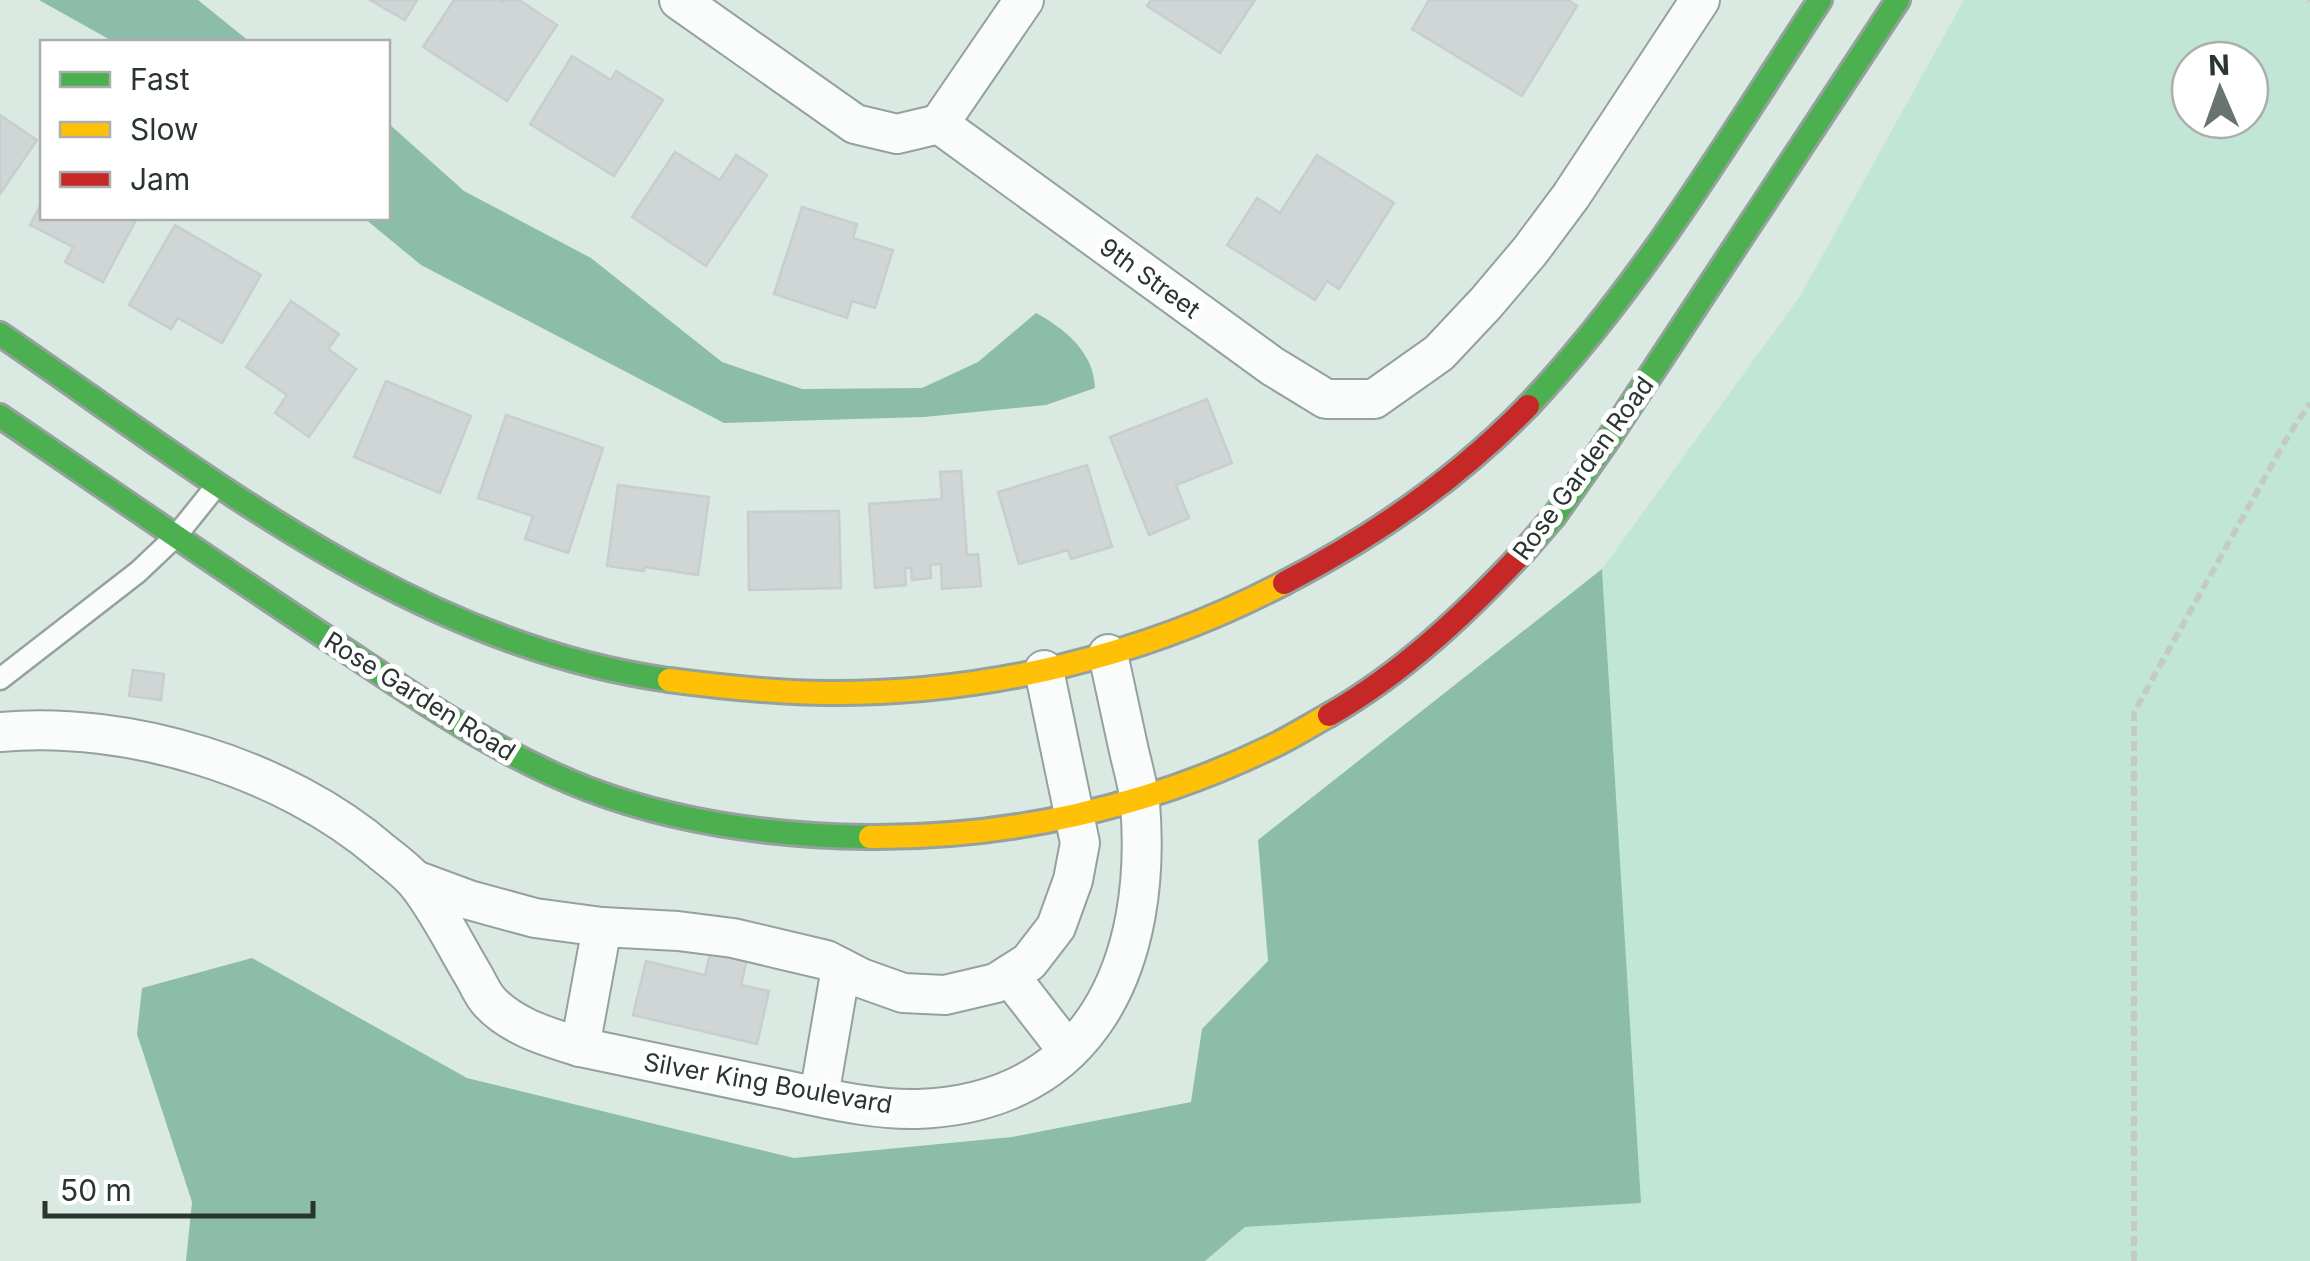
<svg xmlns="http://www.w3.org/2000/svg" width="2310" height="1261" font-family="Inter,sans-serif">
	<style>
		.green { fill: #c2e6d6; fill-rule: evenodd }
		.water { fill: #8cbda9 }
		.building { fill: #d0d5d6; stroke: #c8cecf; stroke-width: 2.5 }
		.lines { fill: none; stroke-linecap: round; stroke-linejoin: round }
		.lane-casing { stroke: #95a19c; stroke-width: 25 }
		.street-casing { stroke: #95a19c; stroke-width: 42 }
		.fast-casing { stroke: #95a19c; stroke-width: 28 }
		.slow-casing { stroke: #95a19c; stroke-width: 28 }
		.jam-casing { stroke: #95a19c; stroke-width: 28 }
		.path { stroke: #c4cac7; stroke-width: 6; stroke-dasharray: 10 5; stroke-linecap: butt }
		.lane { stroke: #f9fcfb; stroke-width: 20 }
		.street { stroke: #f9fcfb; stroke-width: 38 }
		.fast { stroke: #4caf50; stroke-width: 22 }
		.slow { stroke: #ffc107; stroke-width: 22 }
		.jam { stroke: #c62828; stroke-width: 22 }
		.labels { text-anchor: middle; stroke-width: 10; stroke-linejoin: round; paint-order: stroke }
		.street-label { font-size: 25px; fill: #2a3530; stroke: #fff }
	</style>
	<rect width="100%" height="100%" fill="#daeae2"/>
	<path class="green" d="M1964,0H2310V1261H1205L1245,1227L1640,1203L1602,569L1800,296ZM2190,60H2250V120H2190Z"/>
	<g class="water">
		<polygon points="39,0 198,0 250,42 114,42"/>
		<path d="M388,123L464,191L591,258L722,362L802,389L922,388L978,362L1036,313C1065,329 1094,352 1095,388L1046,405L924,417L724,423L421,265L364,218H388Z"/>
		<polygon points="1602,569 1641,1203 1245,1227 1205,1261 186,1261 192,1202 137,1034 142,988 252,958 467,1078 794,1158 1012,1137 1191,1102 1202,1029 1268,961 1258,840"/>
	</g>
	<g class="building">
		<polygon points="370,0 417,0 405,20"/>
		<polygon points="454,0 500,0 503,2 504,0 519,0 557,25 507,101 423,47"/>
		<polygon points="1151,0 1255,0 1220,53 1147,6"/>
		<polygon points="1429,0 1568,0 1577,6 1522,96 1412,29"/>
		<polygon points="572,56 611,80 616,71 663,100 614,176 530,124"/>
		<polygon points="0,115 37,140 0,194"/>
		<polygon points="675,152 720,180 736,155 767,175 706,266 632,217"/>
		<polygon points="1317,155 1394,203 1339,289 1327,281 1315,300 1227,245 1257,198 1280,213"/>
		<polygon points="42,202 42,218 137,218 103,282 65,262 73,247 30,225"/>
		<polygon points="802,207 857,224 853,238 893,250 875,308 852,301 847,318 774,294"/>
		<polygon points="175,225 261,275 222,343 178,318 171,329 129,305"/>
		<polygon points="291,301 339,334 328,349 356,369 309,437 275,413 287,395 246,367"/>
		<polygon points="386,381 471,416 440,493 354,457"/>
		<polygon points="1207,399 1232,463 1176,485 1189,518 1149,535 1110,437"/>
		<polygon points="506,415 603,448 568,553 525,539 533,516 478,498"/>
		<polygon points="1087,465 1112,547 1071,559 1068,550 1019,564 998,492"/>
		<polygon points="961,471 967,555 978,554 981,586 942,589 941,564 930,565 931,578 912,580 911,568 905,568 906,585 875,588 869,504 942,499 940,472"/>
		<polygon points="618,485 709,497 698,575 645,567 644,571 607,566"/>
		<polygon points="839,511 841,588 749,590 748,512"/>
		<polygon points="133,670 164,674 161,700 129,696"/>
		<polygon points="714,937 750,946 741,985 769,991 757,1044 633,1015 646,961 705,975"/>
	</g>
	<g class="lines">
		<defs>
			<polyline id="lane" points="0,679 138,572 176,536 217,485"/>
			<g id="street">
				<polyline points="679,0 855,124 897,134 939,124"/>
				<polyline points="939,124 1272,366 1326,399 1374,399 1439,353 1486,303 1530,251 1571,196 1700,0"/>
				<polyline points="939,124 1024,0"/>
				<path d="M0,732C127,720 285,768 382,852C393,861 407,871 416,882C438,909 454,943 472,973C477,981 481,991 487,999C509,1026 548,1037 580,1047C647,1061 714,1075 781,1089C825,1098 871,1110 917,1109C1094,1103 1153,960 1140,803C1138,785 1133,768 1129,751C1122,718 1115,686 1108,654"/>
				<polyline points="415,880 469,900 535,918 602,927 678,931 733,938 826,960 861,978 903,993 945,995 996,983 1029,962 1056,927 1073,880 1080,843 1044,670"/>
				<polyline points="1009,975 1068,1051"/>
				<polyline points="580,1047 602,927"/>
				<polyline points="819,1096 841,968"/>
			</g>
			<g id="fast">
				<path d="M0,334C206,475 414,645 669,680"/>
				<path d="M1528,406C1642,286 1729,138 1820,0"/>
				<path d="M0,416C113,493 225,571 339,646C419,699 497,754 588,789C677,823 775,836 870,837"/>
				<polyline points="1524,551 1555,515 1607,441 1898,0"/>
			</g>
			<g id="slow">
				<path d="M669,680C722,687 775,693 829,693C986,694 1145,656 1284,583"/>
				<path d="M870,837C1007,838 1145,808 1269,748C1289,739 1309,726 1329,715"/>
			</g>
			<g id="jam">
				<path d="M1284,583C1373,537 1458,478 1528,406"/>
				<path d="M1329,715C1403,673 1466,613 1524,551"/>
			</g>
		</defs>
		<use href="#lane" class="lane-casing"/>
		<use href="#street" class="street-casing"/>
		<use href="#fast" class="fast-casing"/>
		<use href="#slow" class="slow-casing"/>
		<use href="#jam" class="jam-casing"/>
		<g class="path">
			<polyline points="2309,0 2310,1"/>
			<polyline points="2134,1261 2134,712 2287,438 2310,403"/>
		</g>
		<use href="#lane" class="lane"/>
		<use href="#street" class="street"/>
		<use href="#fast" class="fast"/>
		<use href="#slow" class="slow"/>
		<use href="#jam" class="jam"/>
	</g>
	<g class="labels">
		<g class="street-label">
			<text transform="translate(1150 278) rotate(36)" y="9">9th Street</text>
			<text transform="translate(1583 468) rotate(-54)" y="9">Rose Garden Road</text>
			<text transform="translate(420 696) rotate(32)" y="9">Rose Garden Road</text>
			<text transform="translate(768 1083) rotate(10)" y="9">Silver King Boulevard</text>
		</g>
	</g>
	<rect x="40" y="40" width="350" height="180" fill="#ffffff" stroke="#aaaeac" stroke-width="2.5"/>
	<rect x="60" y="72" width="50" height="15" fill="#4caf50" stroke="#aaaeac" stroke-width="2.5"/>
	<text x="130" y="90" font-size="30" fill="#2a3530">Fast</text>
	<rect x="60" y="122" width="50" height="15" fill="#ffc107" stroke="#aaaeac" stroke-width="2.5"/>
	<text x="130" y="140" font-size="30" fill="#2a3530">Slow</text>
	<rect x="60" y="172" width="50" height="15" fill="#c62828" stroke="#aaaeac" stroke-width="2.5"/>
	<text x="130" y="190" font-size="30" fill="#2a3530">Jam</text>
	<g transform="translate(2220 90) rotate(358)"><circle r="48" fill="#ffffff" stroke="#aaaeac" stroke-width="2.5"/>
	<path d="M0-8L18 38L0 25L-18 38Z" fill="#68746e"/>
	<text y="-15" font-size="28" font-weight="bold" text-anchor="middle" fill="#2a3530">N</text>
	</g>
	<path d="M45 1201v15h268v-15" fill="none" stroke="#2a3530" stroke-width="5"/>
	<text x="60" y="1201" font-size="30" fill="#2a3530" stroke="#ffffff" stroke-width="8" paint-order="stroke">50 m</text>
</svg>
